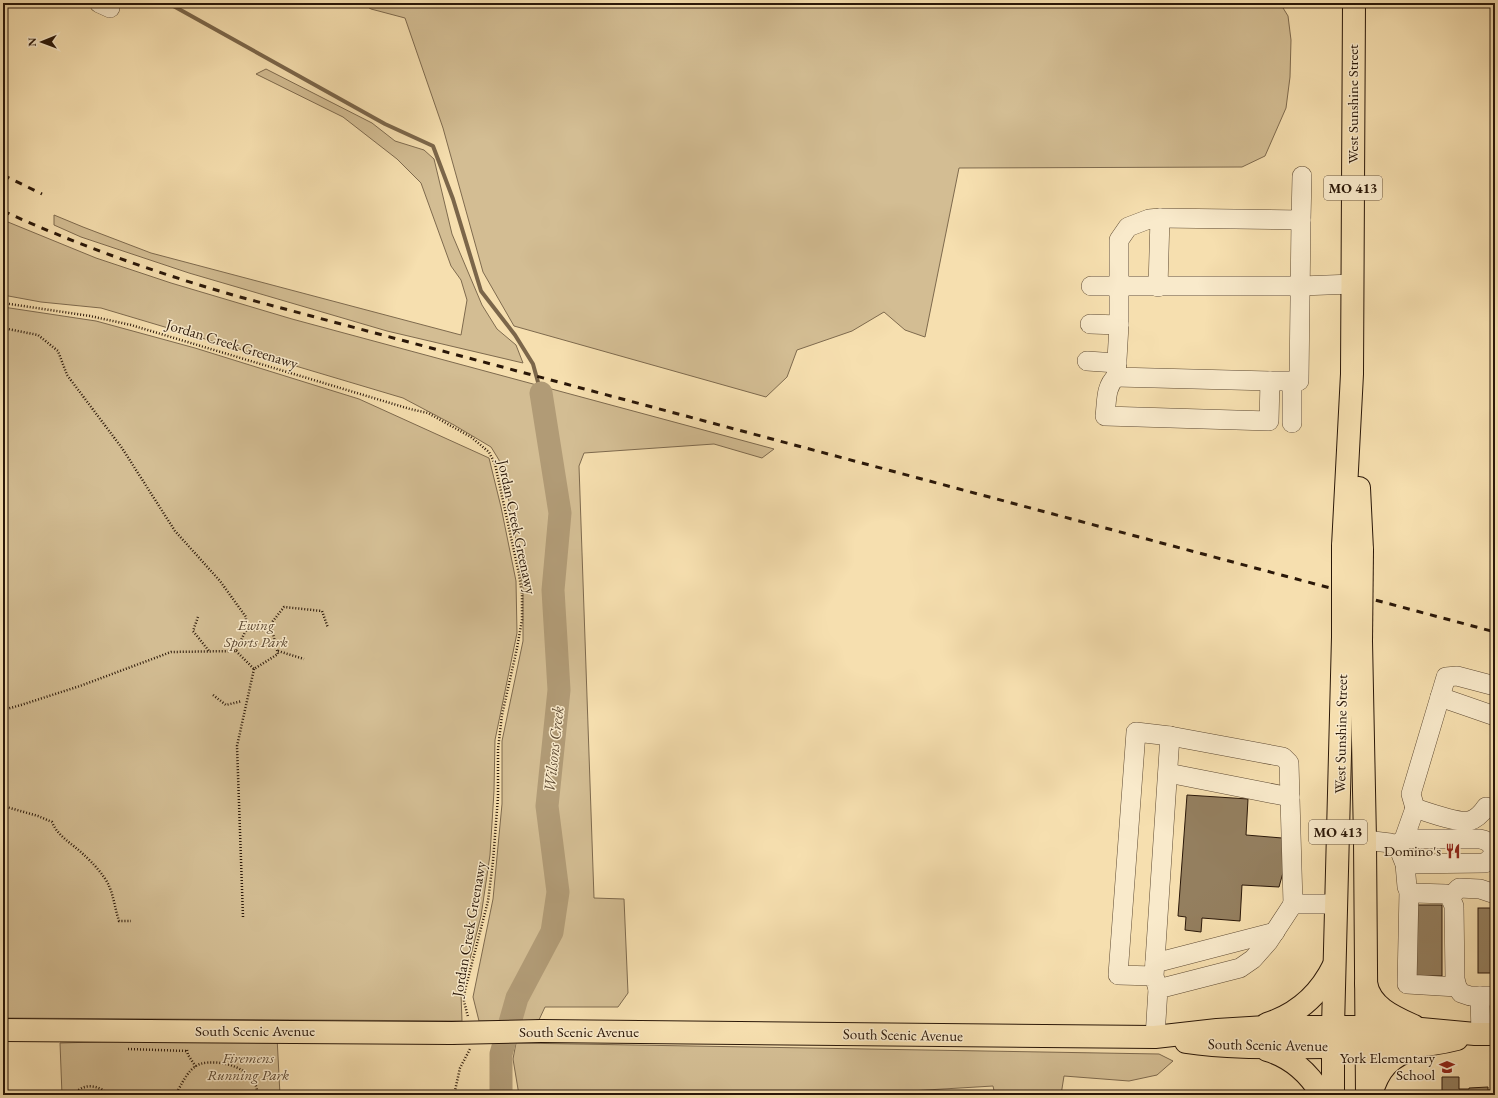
<svg xmlns="http://www.w3.org/2000/svg" width="1498" height="1098" font-family="'EB Garamond',serif">
	<style>
		.green { fill: #d3bd93; stroke: #7e6a4e }
		.lines { fill: none; stroke-linecap: round; stroke-linejoin: round }
		.stream { stroke: #7b664a; stroke-width: 4 }
		.river { stroke: #b19b76; stroke-width: 23 }
		.building { fill: #947f5f; stroke: #2a1708 }
		.minor-casing { stroke: #5d4932; stroke-width: 20 }
		.major-casing { stroke: #2a1708; stroke-width: 24 }
		.path { stroke: #2a1708; stroke-width: 2.5; stroke-dasharray: 1 2; stroke-linecap: butt }
		.minor { stroke: #f9eacb; stroke-width: 19 }
		.major { stroke: #f6dfaf; stroke-width: 22 }
		.rail { stroke: #2a1708; stroke-width: 3; stroke-dasharray: 7 7; stroke-linecap: butt }
		.major-bridge-casing { stroke: #2a1708; stroke-width: 24; stroke-linecap: butt }
		.major-bridge { stroke: #f6dfaf; stroke-width: 22 }
		.labels { text-anchor: middle; stroke-width: 3; stroke-linejoin: round; paint-order: stroke }
		.shield { fill: #f9eacb; stroke: #685642; stroke-width: 1 }
		.shield-label { font-size: 14px; font-weight: bold; fill: #2a1708 }
		.street-label { font-size: 15px; fill: #2a1708; stroke: #f9eacb }
		.park-label { font-size: 15px; font-style: italic; fill: #5d4932; stroke: #f9eacb }
		.poi-label { font-size: 15px; fill: #2a1708; stroke: #f9eacb; text-anchor: end }
		.water-label { font-size: 16px; font-style: italic; fill: #604c34; stroke: #f9eacb }
	</style>
	<rect width="100%" height="100%" fill="#f6dfaf"/>
	<filter id="stains"><feTurbulence type="fractalNoise" baseFrequency=".005" numOctaves="4"/><feColorMatrix values="0 0 0 0 .2 0 0 0 0 .09 0 0 0 0 .02 0 0 0 .5 -.17"/></filter>
	<radialGradient id="worn" r=".72"><stop offset=".6" stop-color="#630" stop-opacity="0"/><stop offset="1" stop-color="#630" stop-opacity=".3"/></radialGradient>
	<g class="green">
		<polygon points="361,3 1280,3 1288,16 1291,40 1290,77 1286,108 1265,156 1242,167 959,168 925,337 905,330 884,312 852,331 797,350 787,377 766,397 514,326 483,272 443,128 405,18 371,9"/>
		<polygon points="266,69 372,123 395,141 424,150 434,159 452,234 482,305 497,329 516,345 523,363 387,331 189,273 81,237 54,225 54,215 83,227 151,253 461,335 467,300 461,280 451,266 421,183 397,159 343,117 256,74"/>
		<polygon points="3,220 96,258 171,283 292,319 774,449 762,458 714,444 584,453 579,466 594,898 624,899 628,993 618,1007 545,1007 538,1022 479,1021 473,997 493,899 502,804 502,741 523,641 523,588 512,514 499,460 491,447 454,425 403,398 101,308 41,302 3,295"/>
		<polygon points="3,307 96,321 195,348 359,399 489,458 501,507 516,581 517,633 495,740 494,791 490,855 481,916 461,994 462,1021 3,1018"/>
		<polygon points="277,1037 280,1095 62,1095 60,1043"/>
		<polygon points="516,1043 1159,1054 1173,1061 1157,1075 1129,1081 1064,1076 1061,1095 995,1095 993,1086 843,1095 519,1095 513,1059"/>
		<polygon points="1426,1091 1426,1095 1402,1095 1402,1092"/>
	</g>
	<g class="lines">
		<polyline class="stream" points="168,3 385,124 433,146 453,199 481,291 515,335 533,364 541,393"/>
		<polyline class="river" points="501,1095 501,1054 517,998 552,932 558,892 547,806 559,690 553,590 560,513 541,393"/>
	</g>
	<g class="building">
		<polygon points="1187,795 1248,799 1246,835 1282,838 1284,869 1279,887 1242,885 1240,921 1202,918 1201,932 1185,930 1186,917 1178,916"/>
		<polygon points="1416,905 1442,905 1442,976 1415,976"/>
		<rect x="1478" y="908" width="17" height="65"/>
		<polygon points="1442,1077 1459,1077 1459,1089 1469,1089 1469,1088 1488,1087 1488,1090 1495,1090 1495,1095 1442,1095"/>
	</g>
	<g class="lines">
		<defs>
			<g id="minor">
				<polyline points="99,3 110,8"/>
				<polyline points="1160,218 1301,220 1302,176"/>
				<polyline points="1091,286 1301,286 1353,284"/>
				<polyline points="1158,287 1160,218 1149,219 1128,227 1119,240 1119,325 1116,377 1270,381 1299,381 1301,220"/>
				<polyline points="1090,324 1119,325"/>
				<polyline points="1087,361 1117,363"/>
				<path d="M1116,377C1105,387 1107,402 1105,416L1269,421L1270,381"/>
				<polyline points="1292,423 1292,381"/>
				<polyline points="1440,697 1446,677 1457,676 1495,686"/>
				<path d="M1495,716L1440,697L1411,794L1415,808C1427,812 1458,823 1469,821C1477,819 1482,813 1486,807L1495,810"/>
				<polyline points="1170,736 1283,757 1289,763 1293,904"/>
				<polyline points="1168,773 1290,797"/>
				<path d="M1404,839H1480C1490,841 1494,846 1493,856L1485,863L1405,864"/>
				<polyline points="1365,840 1390,843 1399,849 1405,864 1407,887 1409,891 1414,893 1446,894 1450,897 1454,906 1455,979 1457,987 1461,993 1470,996 1495,996"/>
				<polyline points="1395,846 1404,839 1415,808"/>
				<polyline points="1409,891 1407,984 1457,987"/>
				<polyline points="1450,897 1459,888 1480,889 1495,894"/>
				<polyline points="1155,963 1275,932"/>
				<polyline points="1154,976 1118,975 1136,732 1170,736 1154,976 1158,989"/>
				<polyline points="1480,996 1481,1034"/>
				<polyline points="1155,1037 1158,989 1240,968 1253,959 1268,942 1293,904 1337,904"/>
			</g>
			<g id="major">
				<polyline points="1359,488 1362,550"/>
				<polyline points="1343,546 1352,374 1354,3"/>
				<polyline points="1361,641 1365,840 1367,1095"/>
				<path d="M1366,983C1370,1007 1394,1017 1414,1026"/>
				<path d="M1267,1024C1298,1014 1320,994 1334,965"/>
				<polyline points="3,1030 452,1033"/>
				<polyline points="541,1031 1155,1037 1217,1030 1266,1027 1367,1027 1421,1029 1475,1034 1495,1034"/>
				<path d="M1186,1042C1232,1049 1280,1047 1326,1047C1370,1047 1415,1050 1457,1039"/>
				<path d="M1267,1050C1291,1057 1309,1073 1322,1095"/>
				<polyline points="1333,1095 1333,1027 1343,637"/>
				<path d="M1371,1095C1378,1069 1390,1056 1416,1048"/>
			</g>
		</defs>
		<use href="#minor" class="minor-casing"/>
		<use href="#major" class="major-casing"/>
		<g class="path">
			<polyline points="3,303 90,316 131,325 410,409 428,413 471,437 489,452 495,464 519,574 522,594 522,620 517,648 502,715 498,749 498,797 493,861 488,901 465,990 464,1001 468,1017"/>
			<polyline points="3,328 38,335 58,351 67,375 122,448 175,531 220,581 246,617 246,630 236,651 171,652 80,686 21,705 3,710"/>
			<polyline points="198,617 193,631 209,651"/>
			<polyline points="269,630 273,621 284,607 322,611 328,628"/>
			<polyline points="236,651 254,669 278,654 272,630 246,630"/>
			<polyline points="278,651 304,659"/>
			<polyline points="213,695 226,705 242,701"/>
			<path d="M3,806L38,816L52,822C59,838 72,843 84,855C92,862 105,876 109,886C114,897 115,909 119,921H131"/>
			<polyline points="243,917 237,746 254,669"/>
			<polyline points="128,1049 187,1051"/>
			<polyline points="187,1050 188,1055 196,1067"/>
			<path d="M75,1095C81,1082 101,1085 108,1095"/>
			<path d="M175,1095C182,1085 187,1069 200,1064C220,1058 259,1069 257,1095"/>
			<polyline points="454,1095 460,1068 470,1049"/>
		</g>
		<use href="#minor" class="minor"/>
		<use href="#major" class="major"/>
		<g class="rail">
			<polyline points="3,175 42,194"/>
			<path d="M3,211C80,246 159,274 240,297L1495,632"/>
		</g>
		<defs>
			<g id="major-bridge">
				<polyline points="1343,637 1343,546"/>
				<polyline points="1361,641 1362,550"/>
				<polyline points="452,1033 541,1031"/>
			</g>
		</defs>
		<use href="#major-bridge" class="major-bridge-casing"/>
		<use href="#major-bridge" class="major-bridge"/>
	</g>
	<defs>
		<symbol id="restaurant-bare" viewBox="-9 -9 18 18"><path d="M-5-6h1v4h1v-4h1v4h1v-4h1v5L-1.5 .5V6h-2V.5L-5-1ZM5-6V6H3V1.5H1.5Q1.5-4 5-6Z" fill="#8f2418" stroke="#f9eacb" stroke-width="2.5" paint-order="stroke"/></symbol>
		<symbol id="school-bare" viewBox="-9 -9 18 18"><path d="M0-5L7-2L0 1L-7-2ZM-4 1L0 2.5L4 1V4Q0 6-4 4Z" fill="#8f2418" stroke="#f9eacb" stroke-width="2.5" paint-order="stroke"/></symbol>
	</defs>
	<g fill-rule="evenodd">
		<use href="#restaurant-bare" x="1442" y="840" width="22" height="22"/>
		<use href="#school-bare" x="1436" y="1056" width="22" height="22"/>
	</g>
	<g class="labels">
		<g class="shield">
			<rect x="1324" y="176" width="58" height="24" rx="3"/>
			<rect x="1309" y="820" width="58" height="24" rx="3"/>
		</g>
		<g class="shield-label">
			<text x="1353" y="193">MO 413</text>
			<text x="1338" y="837">MO 413</text>
		</g>
		<g class="street-label">
			<text transform="translate(1353 104) rotate(-90)" y="5">West Sunshine Street</text>
			<text transform="translate(232 344) rotate(17)" y="5">Jordan Creek Greenawy</text>
			<text transform="translate(517 527) rotate(78)" y="5">Jordan Creek Greenawy</text>
			<text transform="translate(1341 734) rotate(-89)" y="5">West Sunshine Street</text>
			<text transform="translate(469 929) rotate(-80)" y="5">Jordan Creek Greenawy</text>
			<text x="255" y="1036">South Scenic Avenue</text>
			<text x="579" y="1037">South Scenic Avenue</text>
			<text transform="translate(903 1035) rotate(1)" y="5">South Scenic Avenue</text>
			<text transform="translate(1268 1045) rotate(1)" y="5">South Scenic Avenue</text>
		</g>
		<g class="park-label">
			<text x="256" y="630">Ewing<tspan x="256" dy="17">Sports Park</tspan></text>
			<text x="248" y="1063">Firemens<tspan x="248" dy="17">Running Park</tspan></text>
		</g>
		<g class="poi-label">
			<text x="1441" y="856">Domino's</text>
			<text x="1435" y="1063">York Elementary<tspan x="1435" dy="17">School</tspan></text>
		</g>
		<g class="water-label">
			<text transform="translate(553 749) rotate(-84)" y="6">Wilsons Creek</text>
		</g>
	</g>
	<rect width="1498" height="1098" fill="none" stroke="#f6dfaf" stroke-width="16"/>
	<rect x="4" y="4" width="1490" height="1090" fill="none" stroke="#2a1708" stroke-width="2"/>
	<rect x="8" y="8" width="1482" height="1082" fill="none" stroke="#2a1708"/>
	<g transform="translate(42 42) rotate(269)" stroke="#f9eacb" stroke-width="3" paint-order="stroke">
	<path d="M0-3L7 15L0 10L-7 15Z" fill="#2a1708"/>
	<text y="-6" font-size="11" font-weight="bold" text-anchor="middle" fill="#2a1708">N</text>
	</g>
	<rect width="100%" height="100%" filter="url(#stains)"/>
	<rect width="100%" height="100%" fill="url(#worn)"/>
</svg>
